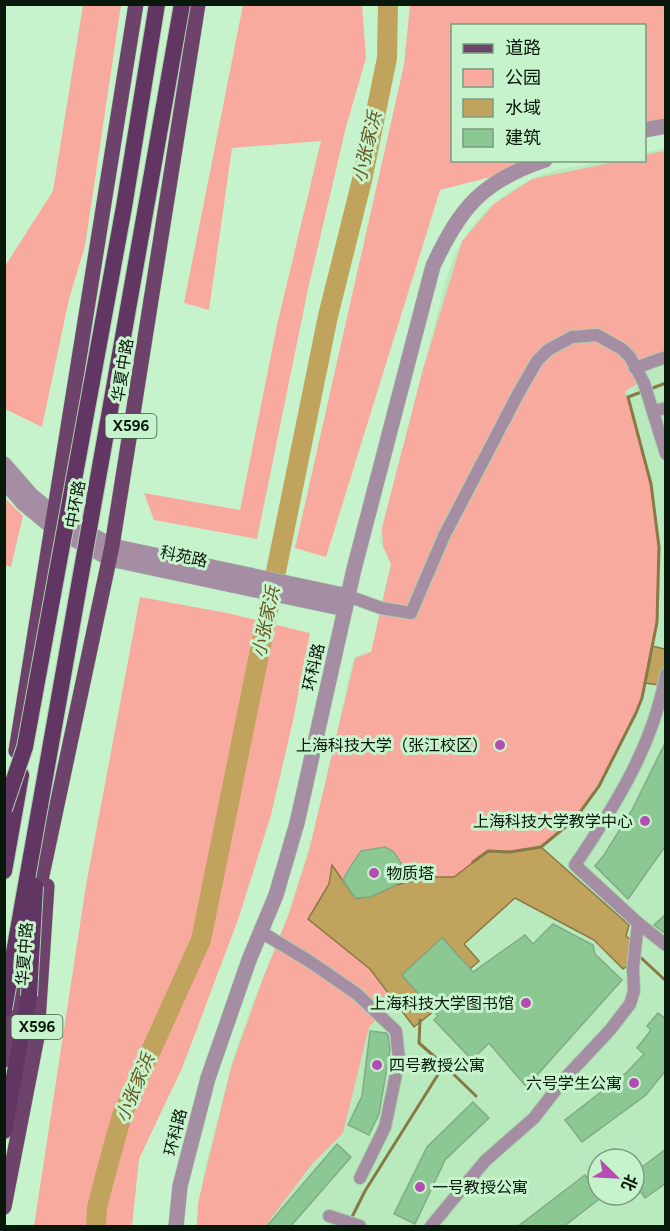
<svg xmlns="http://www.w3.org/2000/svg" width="670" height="1231" font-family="Figtree,'Noto Sans SC',sans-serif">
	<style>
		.built { fill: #b8eabd; fill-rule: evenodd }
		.green { fill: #f9aa9f }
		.water { fill: #c0a35c; stroke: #897944; stroke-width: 1.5 }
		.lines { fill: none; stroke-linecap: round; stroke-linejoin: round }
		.stream { stroke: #897944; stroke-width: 3 }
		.river { stroke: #c0a35c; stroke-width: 20 }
		.building { fill: #8cc894; stroke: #82ab87; stroke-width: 1.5 }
		.minor-casing { stroke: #a8d0ad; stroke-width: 14 }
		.tertiary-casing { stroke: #a8d0ad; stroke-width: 16 }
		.primary-casing { stroke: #a8d0ad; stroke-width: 16 }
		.trunk-casing { stroke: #a8d0ad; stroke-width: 18 }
		.minor { stroke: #a58da3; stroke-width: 12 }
		.tertiary { stroke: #a58da3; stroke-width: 15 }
		.primary { stroke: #6d436c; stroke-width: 15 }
		.trunk { stroke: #623662; stroke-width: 16 }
		.trunk-bridge-casing { stroke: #a8d0ad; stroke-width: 18; stroke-linecap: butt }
		.trunk-bridge { stroke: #623662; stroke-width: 16 }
		.poi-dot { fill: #b34db2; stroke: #c7f3cc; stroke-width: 2 }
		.labels { text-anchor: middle; stroke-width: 6; stroke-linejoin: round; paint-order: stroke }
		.shield { fill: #c7f3cc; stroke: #415a45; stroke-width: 1.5 }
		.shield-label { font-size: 15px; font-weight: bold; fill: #08180b }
		.street-label { font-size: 16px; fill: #08180b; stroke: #c7f3cc }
		.poi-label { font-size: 16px; fill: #08180b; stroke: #c7f3cc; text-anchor: end }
		.water-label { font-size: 18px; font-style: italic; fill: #69551f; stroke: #c7f3cc }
	</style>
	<rect width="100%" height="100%" fill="#c7f3cc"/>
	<path class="built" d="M665,148V1226H196L204,1172L233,1059L249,1013L288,916L314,831L353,660L360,654L371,652L391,564L379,540L446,280L454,256L470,229L488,208L510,191L532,179L552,171L606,161L644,160L645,153ZM598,1159H634V1195H598Z"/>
	<g class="green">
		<polygon points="83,5 121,5 85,246 69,299 42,427 5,409 5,266 53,191"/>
		<polygon points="243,5 362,5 366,58 346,127 308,289 257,539 154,520 144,493 240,510 277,325 321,141 232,148 209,310 184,303"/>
		<polygon points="410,5 665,5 665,131 645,136 644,26 452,26 452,160 552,161 440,190 326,557 295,548 404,65"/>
		<polygon points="665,151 665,357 635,368 642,381 625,391 651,484 659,544 657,622 642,698 636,713 603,776 575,819 541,847 510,852 488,851 454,877 396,885 370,897 355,898 332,866 329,884 309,919 370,969 393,1000 369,1027 343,1133 313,1163 265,1226 197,1226 198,1203 231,1068 262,981 288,916 309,851 355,658 371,652 391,564 383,546 382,528 422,373 462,241 494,204 532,179 620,161 644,160 645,155"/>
		<polygon points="4,497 23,516 11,567 5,565"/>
		<polygon points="140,597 227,613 310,633 293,721 271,815 239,917 183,1066 139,1159 132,1226 34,1226 86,885"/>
	</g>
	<g class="water">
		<polygon points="652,646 665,649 665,686 645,683"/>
		<polygon points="541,847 629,925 626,936 632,941 630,964 623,969 594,940 515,898 464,944 479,961 470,969 442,938 402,975 434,1011 414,1027 370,969 308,919 329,884 332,865 355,898 370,897 396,885 434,877 454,877 488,851 510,852"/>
	</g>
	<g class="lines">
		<g class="stream">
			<polyline points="650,389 666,383"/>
			<polyline points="473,862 488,851 510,852 541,847 575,819 599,786 636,713 642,698 657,622 659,547 651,484 628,397 644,391"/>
			<polyline points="638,955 666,981"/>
			<polyline points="444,1065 476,1096"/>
			<polyline points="350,1221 365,1191 444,1065 419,1043 420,1020"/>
		</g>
		<polyline class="river" points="96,1226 97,1208 104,1180 122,1115 201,940 328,316 362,180 387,58 388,4"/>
	</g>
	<g class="building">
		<polygon points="666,741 666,845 628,899 595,866 604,855 632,810"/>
		<polygon points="385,847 394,852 401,863 401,877 396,885 370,897 355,898 343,880 349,869 361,851"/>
		<polygon points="666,914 666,934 654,925"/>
		<polygon points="553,924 593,945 595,954 622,980 538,1074 529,1090 489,1043 472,1060 434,1020 438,1016 402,975 442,938 473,972 525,935 533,944"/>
		<polygon points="658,1013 666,1019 666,1070 646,1095 582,1142 565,1120 627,1072 644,1054 637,1048 651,1030 647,1026"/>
		<polygon points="370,1031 386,1033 388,1035 390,1050 379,1114 369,1135 348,1125 362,1096"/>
		<polygon points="473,1102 489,1118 445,1160 415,1224 394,1214 427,1147"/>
		<polygon points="337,1144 351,1157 290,1227 266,1227"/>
		<polygon points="666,1149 666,1183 645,1198 634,1182 634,1173"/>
		<polygon points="585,1175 598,1192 598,1195 602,1197 563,1227 517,1227"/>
	</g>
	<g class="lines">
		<defs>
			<g id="minor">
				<polyline points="635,368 666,357"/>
				<polyline points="653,411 666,408"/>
				<polyline points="348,596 381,608 411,613 444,536 518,394 537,361 548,350 572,337 597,335 622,349 630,357 644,383 666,454"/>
				<path d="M666,674C653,746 615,806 575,865L638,923L666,945"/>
				<polyline points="261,932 309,961 357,994 396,1031 399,1060 385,1127 360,1178"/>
				<polyline points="329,1216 360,1226"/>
				<polyline points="431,1226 485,1161 534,1118 565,1078 610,1030 630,1004 634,991 633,968 638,923"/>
			</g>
			<g id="tertiary">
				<polyline points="644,130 666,126"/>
				<polyline points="4,464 31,495 54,514 112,546 348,596"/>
				<polyline points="4,481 23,503 52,527 110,559 345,609"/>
				<path d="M176,1226L180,1186L208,1078L249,960L276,895L297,823L354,569L433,266C460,208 482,181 545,160"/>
			</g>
			<g id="primary">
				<polyline points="16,751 136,4"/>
				<polyline points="37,899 112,546 198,4"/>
				<polyline points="4,1060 27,949"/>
				<polyline points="4,1207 37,1037 47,886"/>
			</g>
			<g id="trunk">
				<polyline points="4,871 21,775"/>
				<polyline points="4,1131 29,996"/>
			</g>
		</defs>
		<use href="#minor" class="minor-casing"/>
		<use href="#tertiary" class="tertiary-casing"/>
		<use href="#primary" class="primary-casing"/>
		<use href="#trunk" class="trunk-casing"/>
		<use href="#minor" class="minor"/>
		<use href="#tertiary" class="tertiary"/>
		<use href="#primary" class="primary"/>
		<use href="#trunk" class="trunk"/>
		<defs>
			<g id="trunk-bridge">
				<polyline points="4,809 25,747 124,207 157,4"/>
				<polyline points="29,996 35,886"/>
				<polyline points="4,1009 182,4"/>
			</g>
		</defs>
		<use href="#trunk-bridge" class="trunk-bridge-casing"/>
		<use href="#trunk-bridge" class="trunk-bridge"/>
	</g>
	<g class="poi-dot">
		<circle cx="500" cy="745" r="6"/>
		<circle cx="645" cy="821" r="6"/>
		<circle cx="374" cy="873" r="6"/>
		<circle cx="526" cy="1003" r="6"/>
		<circle cx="377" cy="1065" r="6"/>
		<circle cx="634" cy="1083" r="6"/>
		<circle cx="420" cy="1187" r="6"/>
	</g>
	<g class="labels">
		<g class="shield">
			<rect x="105.5" y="414" width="51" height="24" rx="4.5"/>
			<rect x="11.5" y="1015" width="51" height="24" rx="4.5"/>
		</g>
		<g class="shield-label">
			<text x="131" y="431">X596</text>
			<text x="37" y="1032">X596</text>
		</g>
		<g class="street-label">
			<text transform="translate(122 370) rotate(-81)" y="6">华夏中路</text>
			<text transform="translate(75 504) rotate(-80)" y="6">中环路</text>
			<text transform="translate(184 556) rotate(12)" y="6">科苑路</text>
			<text transform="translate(313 667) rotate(-77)" y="6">环科路</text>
			<text transform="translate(24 954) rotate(-86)" y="6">华夏中路</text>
			<text transform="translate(175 1132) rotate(-76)" y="6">环科路</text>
		</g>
		<g class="poi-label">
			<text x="488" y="751">上海科技大学（张江校区）</text>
			<text x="633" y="827">上海科技大学教学中心</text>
			<text x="386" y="879" text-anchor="start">物质塔</text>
			<text x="514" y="1009">上海科技大学图书馆</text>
			<text x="389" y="1071" text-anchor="start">四号教授公寓</text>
			<text x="622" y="1089">六号学生公寓</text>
			<text x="432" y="1193" text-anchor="start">一号教授公寓</text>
		</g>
		<g class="water-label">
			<text transform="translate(367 147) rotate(-77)" y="6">小张家浜</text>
			<text transform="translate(266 622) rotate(-78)" y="6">小张家浜</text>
			<text transform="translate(135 1088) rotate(-67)" y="6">小张家浜</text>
		</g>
	</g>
	<rect width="670" height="1231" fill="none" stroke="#08180b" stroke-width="12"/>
	<rect x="451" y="24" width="195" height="138" fill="#c7f3cc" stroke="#7b9b7f" stroke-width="1.5"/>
	<rect x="463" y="44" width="30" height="9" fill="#6d436c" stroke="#7b9b7f" stroke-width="1.5"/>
	<text x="505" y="54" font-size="18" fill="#08180b">道路</text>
	<rect x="463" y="69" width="30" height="18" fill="#f9aa9f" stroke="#7b9b7f" stroke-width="1.5"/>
	<text x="505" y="84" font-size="18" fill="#08180b">公园</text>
	<rect x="463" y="99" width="30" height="18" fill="#c0a35c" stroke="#7b9b7f" stroke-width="1.5"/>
	<text x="505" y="114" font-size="18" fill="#08180b">水域</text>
	<rect x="463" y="129" width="30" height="18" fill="#8cc894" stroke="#7b9b7f" stroke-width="1.5"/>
	<text x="505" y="144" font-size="18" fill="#08180b">建筑</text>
	<g transform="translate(616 1177) rotate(114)"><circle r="28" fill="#c7f3cc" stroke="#7b9b7f" stroke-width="1.5"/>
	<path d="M0-4.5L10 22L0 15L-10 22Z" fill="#b34db2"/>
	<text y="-9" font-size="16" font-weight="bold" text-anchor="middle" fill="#08180b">北</text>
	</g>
</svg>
